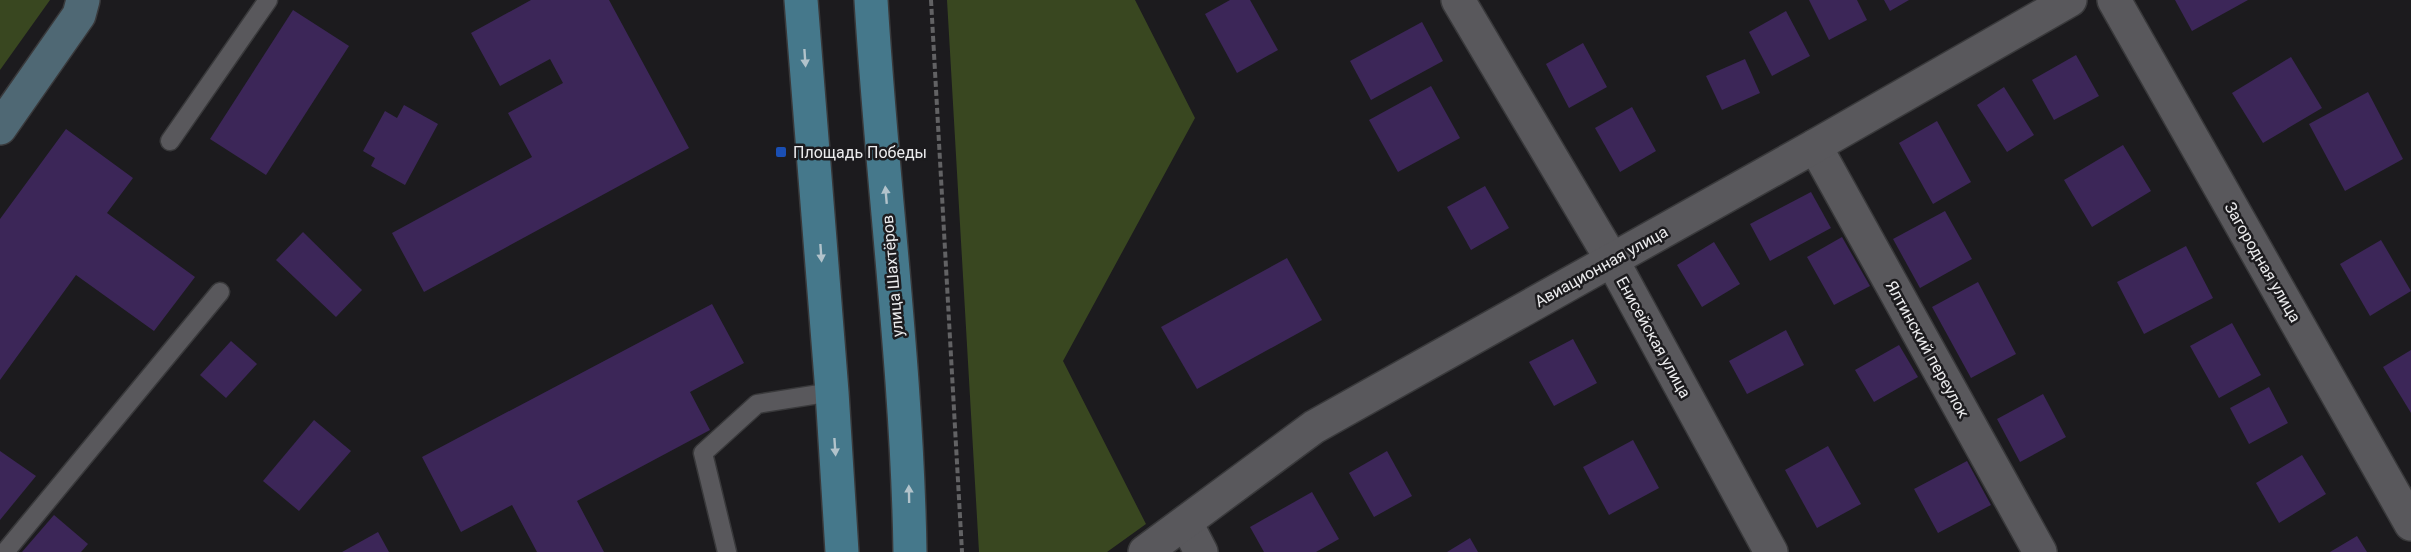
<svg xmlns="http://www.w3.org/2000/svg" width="2411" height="552" font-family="Roboto,sans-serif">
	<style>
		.green { fill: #394720 }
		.building { fill: #3c2658 }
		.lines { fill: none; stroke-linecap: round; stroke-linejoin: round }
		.lane-casing { stroke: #39393b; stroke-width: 21 }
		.street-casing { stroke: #39393b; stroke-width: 36 }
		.secondary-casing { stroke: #39393b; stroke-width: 36 }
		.primary-casing { stroke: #39393b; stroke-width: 36 }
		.path { stroke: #626264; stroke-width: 4; stroke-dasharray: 6 3; stroke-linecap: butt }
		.lane { stroke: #59585c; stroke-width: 18 }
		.street { stroke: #59585c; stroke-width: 33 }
		.secondary { stroke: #4f6874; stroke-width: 33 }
		.primary { stroke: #45788b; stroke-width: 33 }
		.oneway { fill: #b2c3cb }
		.transit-dot { fill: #1a4fb4; stroke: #1c1b1e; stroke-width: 2 }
		.labels { text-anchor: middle; stroke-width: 5; stroke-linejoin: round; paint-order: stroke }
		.poi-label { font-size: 16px; fill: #ececee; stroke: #1c1b1e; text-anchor: start }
		.street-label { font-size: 16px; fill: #ececee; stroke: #1c1b1e }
	</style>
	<rect width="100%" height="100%" fill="#1c1b1e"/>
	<g class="green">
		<polygon points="0,0 50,0 0,70"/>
		<polygon points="947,0 1135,0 1195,118 1063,361 1146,524 1107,552 979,552"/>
	</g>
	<g class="building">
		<polygon points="531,0 609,0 689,148 424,292 392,233 532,157 508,113 563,83 550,59 500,86 471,33"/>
		<polygon points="1230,0 1250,0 1278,50 1237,73 1205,14"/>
		<polygon points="1809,0 1857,0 1867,20 1829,40"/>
		<polygon points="1884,0 1909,0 1890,11"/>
		<polygon points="2175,0 2248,0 2192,31"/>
		<polygon points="293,10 349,46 266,175 210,139"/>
		<polygon points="1786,11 1810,56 1772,76 1749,32"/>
		<polygon points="1422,22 1443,61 1371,100 1350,61"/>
		<polygon points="1583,43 1607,87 1569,108 1546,64"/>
		<polygon points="2076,55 2099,96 2054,120 2032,80"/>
		<polygon points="2291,57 2322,108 2263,143 2232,93"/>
		<polygon points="1745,59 1760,93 1722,110 1706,76"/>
		<polygon points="1431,86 1460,138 1398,172 1369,120"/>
		<polygon points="2004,87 2034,135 2007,152 1977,105"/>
		<polygon points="2368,92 2403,159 2345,191 2309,124"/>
		<polygon points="404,105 438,124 405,185 371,166 375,158 363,151 385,111 397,118"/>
		<polygon points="1632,107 1656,151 1620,172 1595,128"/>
		<polygon points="1937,121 1971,182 1933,204 1899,143"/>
		<polygon points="66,129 133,178 107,213 195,277 154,331 76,275 0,380 0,219"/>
		<polygon points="2123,145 2151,191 2092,227 2064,180"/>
		<polygon points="1485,186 1509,228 1471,250 1447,207"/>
		<polygon points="1811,192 1831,228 1770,261 1750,224"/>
		<polygon points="1945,211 1972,259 1920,288 1893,239"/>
		<polygon points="303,232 362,290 336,317 276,260"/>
		<polygon points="1842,237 1870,286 1834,305 1807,257"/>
		<polygon points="2381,240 2411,291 2370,316 2340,264"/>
		<polygon points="1714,242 1740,284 1702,307 1677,265"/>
		<polygon points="2186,246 2213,298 2144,334 2117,282"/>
		<polygon points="1287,258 1322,320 1197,389 1161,327"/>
		<polygon points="1978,282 2016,354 1971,378 1932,307"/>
		<polygon points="712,304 744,363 690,392 710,430 577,501 604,552 537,552 512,505 461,532 422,457"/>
		<polygon points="2232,323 2261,375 2219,398 2190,346"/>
		<polygon points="1786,330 1804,365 1747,394 1729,361"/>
		<polygon points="1573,339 1597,383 1554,406 1529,362"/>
		<polygon points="231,341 257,364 226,398 200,375"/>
		<polygon points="1899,345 1918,377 1874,402 1855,370"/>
		<polygon points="2411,350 2411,413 2383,367"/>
		<polygon points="2269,387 2288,423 2249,444 2230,408"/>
		<polygon points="2043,394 2066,437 2020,462 1997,419"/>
		<polygon points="314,420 351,451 299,511 263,481"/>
		<polygon points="1633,440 1659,488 1609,515 1583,467"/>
		<polygon points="1828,446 1861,504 1817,528 1785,470"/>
		<polygon points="0,451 36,476 0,520"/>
		<polygon points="1387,451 1412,496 1374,517 1349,473"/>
		<polygon points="2302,455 2326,494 2279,523 2256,483"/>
		<polygon points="1967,461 1991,505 1938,533 1914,489"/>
		<polygon points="1312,492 1339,539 1316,552 1264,552 1250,527"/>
		<polygon points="54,515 88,544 81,552 22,552"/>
		<polygon points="378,532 389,552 342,552"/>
		<polygon points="2357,536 2367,552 2330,552"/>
		<polygon points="1470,538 1478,552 1447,552"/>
	</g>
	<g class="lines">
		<defs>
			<g id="lane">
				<polyline points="170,141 268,0"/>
				<polyline points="5,552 220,292"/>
				<polyline points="727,552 703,453 757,404 832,392"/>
			</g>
			<g id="street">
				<polyline points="1458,0 1612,260 1771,552"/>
				<polyline points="2114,0 2411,524"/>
				<polyline points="1815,146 2040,552"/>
				<polyline points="1186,523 1201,552"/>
				<polyline points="1145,552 1314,427 1815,146 2070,0"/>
			</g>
			<polyline id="secondary" points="0,128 79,15 83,0"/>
			<g id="primary">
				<polyline points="801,0 832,392 842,552"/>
				<path d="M871,0C882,184 907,368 910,552"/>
			</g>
		</defs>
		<use href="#lane" class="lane-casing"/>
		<use href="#street" class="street-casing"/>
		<use href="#secondary" class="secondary-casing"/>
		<use href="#primary" class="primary-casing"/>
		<polyline class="path" points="931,0 962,552"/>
		<use href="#lane" class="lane"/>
		<use href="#street" class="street"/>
		<use href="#secondary" class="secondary"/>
		<use href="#primary" class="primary"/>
	</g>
	<defs><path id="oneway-solid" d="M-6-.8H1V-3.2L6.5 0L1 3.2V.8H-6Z" transform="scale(1.5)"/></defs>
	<g class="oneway">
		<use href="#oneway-solid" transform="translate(805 58) rotate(86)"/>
		<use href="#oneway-solid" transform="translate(886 195) rotate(-95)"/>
		<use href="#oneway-solid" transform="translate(821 253) rotate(86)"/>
		<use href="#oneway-solid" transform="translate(835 447) rotate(86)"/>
		<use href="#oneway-solid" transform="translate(909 494) rotate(-91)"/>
	</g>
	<rect class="transit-dot" x="775" y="146" width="12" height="12" rx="3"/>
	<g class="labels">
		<g class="poi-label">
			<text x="793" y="158">Площадь Победы</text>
		</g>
		<g class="street-label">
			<text transform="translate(2263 262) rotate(60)" y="6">Загородная улица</text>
			<text transform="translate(1601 266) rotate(-29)" y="6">Авиационная улица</text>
			<text transform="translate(892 276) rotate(-95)" y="6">улица Шахтёров</text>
			<text transform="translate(1654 337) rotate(61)" y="6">Енисейская улица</text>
			<text transform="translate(1928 349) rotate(61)" y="6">Ялтинский переулок</text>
		</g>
	</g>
</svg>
